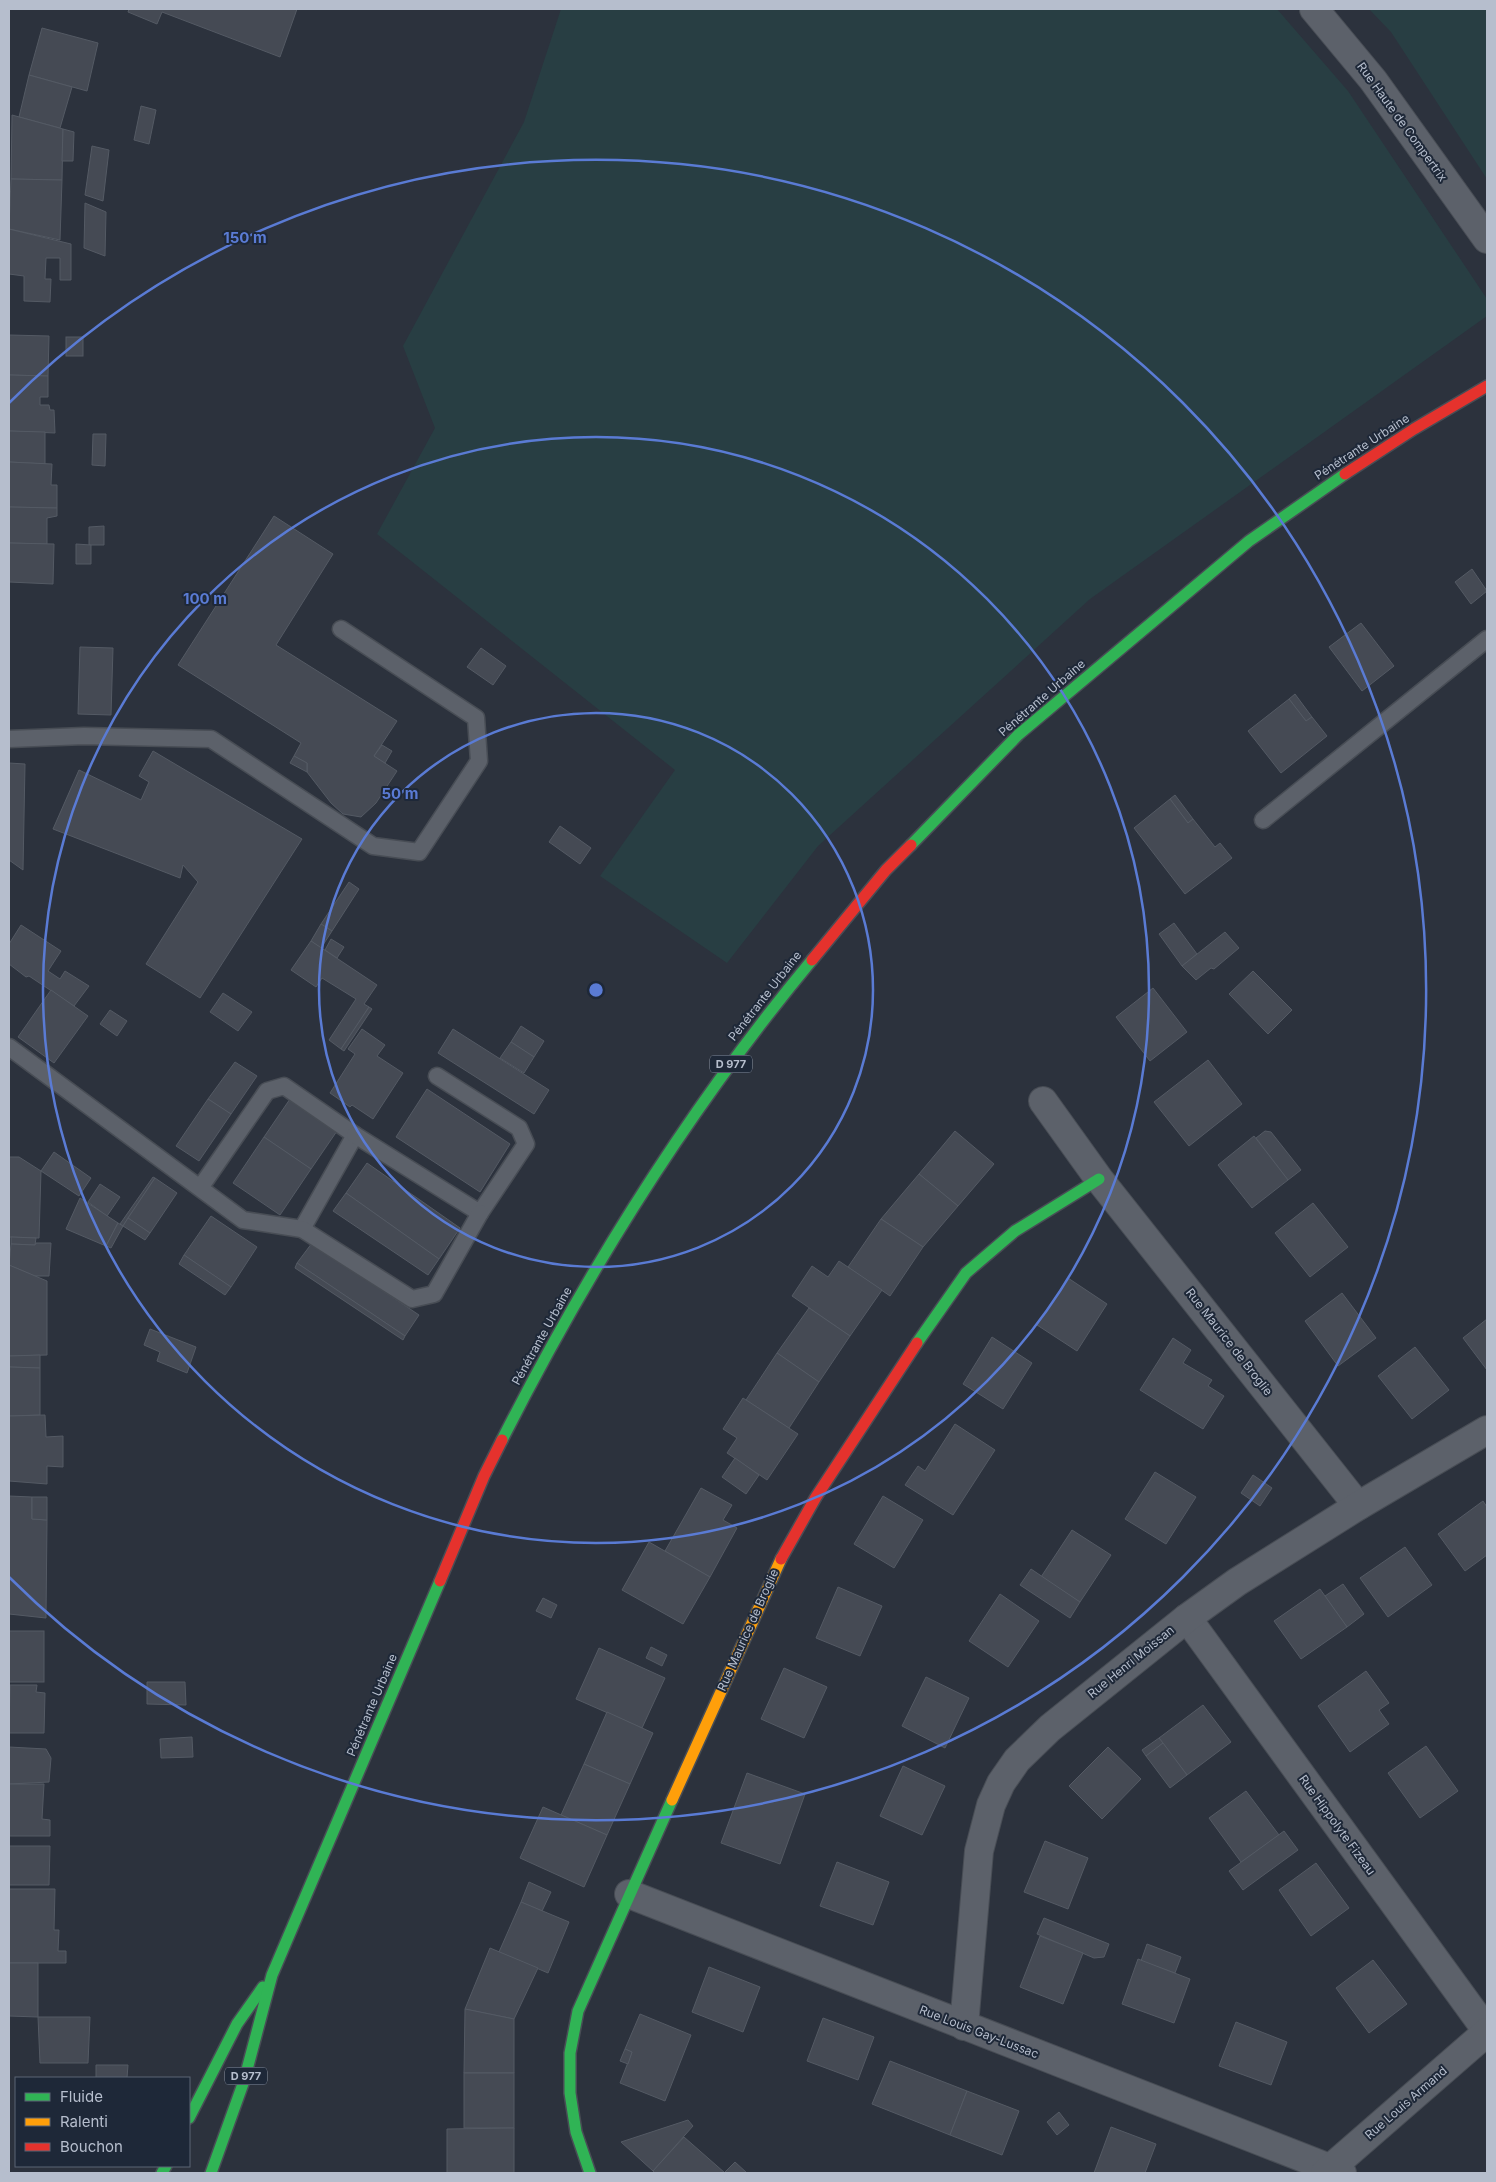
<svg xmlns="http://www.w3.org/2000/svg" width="1496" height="2182" font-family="Inter,sans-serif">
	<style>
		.green { fill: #283e43 }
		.building { fill: #454a54; stroke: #545a64 }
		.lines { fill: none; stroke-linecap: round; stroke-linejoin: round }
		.lane-casing { stroke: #484d55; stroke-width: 19 }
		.street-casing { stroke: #484d55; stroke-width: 30 }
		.fast-casing { stroke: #484d55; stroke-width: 14 }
		.slow-casing { stroke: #484d55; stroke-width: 14 }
		.jam-casing { stroke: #484d55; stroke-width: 14 }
		.lane { stroke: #5c616a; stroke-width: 16 }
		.street { stroke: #5c616a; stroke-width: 28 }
		.fast { stroke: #30b455; stroke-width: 11 }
		.slow { stroke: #ff9f0a; stroke-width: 11 }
		.jam { stroke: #e5322d; stroke-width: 11 }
		.ring { fill: none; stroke: #5a7bd4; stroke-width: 2.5 }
		.labels { text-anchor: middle; stroke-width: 4; stroke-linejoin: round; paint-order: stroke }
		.shield { fill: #1e2838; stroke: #8891a0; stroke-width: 1 }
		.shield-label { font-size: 11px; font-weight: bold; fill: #b6becd }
		.street-label { font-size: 12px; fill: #b6becd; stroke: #1e2838 }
		.centre { fill: #5a7bd4; stroke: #1e2838; stroke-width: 2.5 }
		.ring-label { font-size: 15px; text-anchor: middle; font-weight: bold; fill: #5a7bd4; stroke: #1e2838; stroke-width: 4; stroke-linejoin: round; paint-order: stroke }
	</style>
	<rect width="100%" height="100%" fill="#2c323d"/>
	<g class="green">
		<polygon points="561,9 1277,9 1348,91 1487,299 1487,316 1090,599 818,846 727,963 600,876 675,770 377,534 435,428 403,346 524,122"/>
		<polygon points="1369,9 1487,9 1487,179 1391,32"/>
	</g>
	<g class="building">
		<polygon points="129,9 297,9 280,57 162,12 157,24 128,12"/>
		<polygon points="42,28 98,43 87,91 29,75"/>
		<polygon points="29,75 72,87 60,128 19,117"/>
		<polygon points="141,106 156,110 149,144 134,140"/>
		<polygon points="12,115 63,129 62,180 11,179"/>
		<polygon points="63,129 74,132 73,161 62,161"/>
		<polygon points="92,146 109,150 103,201 85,195"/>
		<polygon points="11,179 62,180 60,240 9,229"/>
		<polygon points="85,203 106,212 105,256 84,248"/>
		<polygon points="9,229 71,244 71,280 60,280 60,258 46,258 45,279 51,279 50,302 24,301 24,276 9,274"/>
		<polygon points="9,335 49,336 48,376 9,375"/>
		<rect x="66" y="337" width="17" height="19"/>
		<polygon points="9,375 48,376 48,397 40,397 40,405 49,405 50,410 54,410 55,433 9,431"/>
		<polygon points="9,431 45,432 45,464 9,462"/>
		<polygon points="93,434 106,434 105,466 92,465"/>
		<polygon points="9,462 52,464 51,485 57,485 57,508 9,507"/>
		<polygon points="9,507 57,508 57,516 47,518 47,544 9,543"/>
		<polygon points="274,516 333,554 276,645 397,721 374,756 397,771 376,803 361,817 343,814 331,803 307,772 307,763 294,756 301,743 178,665"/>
		<polygon points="104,526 104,545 89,545 89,527"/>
		<polygon points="9,543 54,544 53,584 9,582"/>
		<polygon points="76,544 91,545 91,564 76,564"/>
		<polygon points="1472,569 1487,591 1471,604 1455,582"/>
		<polygon points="1361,623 1394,666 1362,691 1329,647"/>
		<polygon points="80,647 113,648 111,715 78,714"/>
		<polygon points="481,648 506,666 493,685 467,667"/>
		<polygon points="1295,694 1312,717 1306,721 1289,699"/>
		<polygon points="1289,699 1306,721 1312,717 1327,736 1281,773 1248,731"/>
		<polygon points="382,745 392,751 385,763 374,756"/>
		<polygon points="153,751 302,839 200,998 146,964 198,882 183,865 180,878 53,829 79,770 141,800 149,782 139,776"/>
		<polygon points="294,756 307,763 307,772 290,763"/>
		<polygon points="9,763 25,764 23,870 9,860"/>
		<polygon points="1175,795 1193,819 1188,823 1170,799"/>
		<polygon points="1170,799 1188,823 1193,819 1215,847 1220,843 1232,858 1185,894 1134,828"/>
		<polygon points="560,826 591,848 580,864 549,842"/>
		<polygon points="349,882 359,889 332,931 321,924"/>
		<polygon points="1174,923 1197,954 1182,966 1159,934"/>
		<polygon points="321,924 332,931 321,948 311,941"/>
		<polygon points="21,925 61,951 48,971 60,979 65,971 89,986 74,1006 29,976 26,977 9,964 9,944"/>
		<polygon points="1225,932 1239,948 1214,969 1211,968 1196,980 1182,966"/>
		<polygon points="331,939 344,947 337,958 325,950"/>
		<polygon points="311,941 377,985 364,1004 369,1007 341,1049 329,1040 356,999 322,978 316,987 291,970"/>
		<polygon points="1253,971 1292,1010 1268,1034 1229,994"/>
		<polygon points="1153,988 1187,1032 1150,1061 1116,1017"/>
		<polygon points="51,990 88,1016 54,1063 18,1037"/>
		<polygon points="223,993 252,1012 238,1031 210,1012"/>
		<polygon points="369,1007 372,1009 344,1051 341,1049"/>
		<polygon points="110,1010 127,1021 117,1036 100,1024"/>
		<polygon points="521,1026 544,1041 534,1057 511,1042"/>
		<polygon points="362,1029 385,1045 377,1056 403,1073 373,1119 352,1105 350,1107 330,1093 355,1054 348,1049"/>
		<polygon points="453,1029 549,1090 534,1114 438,1053"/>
		<polygon points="511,1042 534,1057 524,1073 500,1058"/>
		<polygon points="1208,1060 1242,1104 1189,1146 1154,1102"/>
		<polygon points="235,1062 257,1076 231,1114 208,1099"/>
		<polygon points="427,1089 510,1144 480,1192 396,1137"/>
		<polygon points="208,1099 231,1114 199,1161 176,1146"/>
		<polygon points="290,1099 337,1131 311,1169 264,1137"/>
		<polygon points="955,1131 994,1164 958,1206 919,1174"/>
		<polygon points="1265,1131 1271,1132 1301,1170 1288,1180 1256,1138"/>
		<polygon points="1254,1136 1288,1180 1252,1208 1218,1165"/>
		<polygon points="264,1137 311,1169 280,1215 233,1183"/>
		<polygon points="54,1152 91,1178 79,1196 41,1171"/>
		<polygon points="9,1157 19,1157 41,1171 39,1238 9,1237"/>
		<polygon points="367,1163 460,1228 439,1259 346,1193"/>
		<polygon points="919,1174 958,1206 923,1247 881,1219"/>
		<polygon points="153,1177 155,1178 128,1218 123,1226 120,1224"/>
		<polygon points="155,1178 177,1193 150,1233 128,1218"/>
		<polygon points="100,1184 120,1197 107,1216 88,1202"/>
		<polygon points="346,1193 439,1259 428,1275 333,1211"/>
		<polygon points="80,1198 118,1223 106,1246 66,1229"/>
		<polygon points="1313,1203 1348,1247 1310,1277 1275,1233"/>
		<polygon points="211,1216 257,1247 231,1287 184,1255"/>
		<polygon points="128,1218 150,1233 145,1240 123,1226"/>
		<polygon points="881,1219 923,1247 890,1296 848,1267"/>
		<polygon points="118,1223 123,1226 111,1248 106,1246"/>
		<polygon points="11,1237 36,1238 35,1245 11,1244"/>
		<polygon points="36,1243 51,1243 49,1276 35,1276 9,1265 11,1244 35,1245"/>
		<polygon points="312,1243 419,1315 405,1336 297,1263"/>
		<polygon points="184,1255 231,1287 225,1295 179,1264"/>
		<polygon points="839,1261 882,1290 850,1336 792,1296 812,1266 828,1277"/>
		<polygon points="297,1263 405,1336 403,1340 295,1268"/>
		<polygon points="9,1265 47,1281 47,1355 9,1356"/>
		<polygon points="1068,1278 1107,1304 1077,1351 1037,1325"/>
		<polygon points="1342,1293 1376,1338 1338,1366 1305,1321"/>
		<polygon points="809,1308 850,1336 819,1382 777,1353"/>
		<polygon points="1487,1319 1487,1370 1463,1338"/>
		<polygon points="150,1329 196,1347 187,1373 157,1361 160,1352 144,1345"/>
		<polygon points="992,1337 1032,1363 1003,1409 963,1384"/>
		<polygon points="1173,1338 1191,1350 1183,1363 1212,1380 1208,1386 1224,1396 1203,1429 1140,1390"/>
		<polygon points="1415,1347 1449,1390 1412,1419 1378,1376"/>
		<polygon points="777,1353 819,1382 789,1428 746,1400"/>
		<polygon points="40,1355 40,1368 9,1367 9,1356"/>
		<polygon points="9,1367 40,1368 40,1415 9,1416"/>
		<polygon points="743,1398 798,1434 767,1480 727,1453 737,1438 723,1429"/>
		<polygon points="45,1415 46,1437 63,1436 63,1467 47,1466 47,1484 9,1481 9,1416"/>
		<polygon points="955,1424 995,1450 953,1515 905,1485 918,1466 925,1471"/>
		<polygon points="735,1458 759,1475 746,1494 722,1477"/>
		<polygon points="1155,1472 1196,1497 1166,1544 1125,1519"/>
		<polygon points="1253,1475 1272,1488 1260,1506 1241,1493"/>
		<polygon points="701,1488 732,1505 723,1520 737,1528 710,1577 665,1551"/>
		<polygon points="9,1496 32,1497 32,1519 47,1520 46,1618 9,1614"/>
		<polygon points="883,1496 923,1520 894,1568 854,1544"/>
		<polygon points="32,1497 47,1497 47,1520 32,1519"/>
		<polygon points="1483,1501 1487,1507 1487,1555 1465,1571 1438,1534"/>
		<polygon points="1072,1530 1111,1555 1080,1602 1041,1577"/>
		<polygon points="649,1542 710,1577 683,1624 622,1590"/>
		<polygon points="1405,1547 1432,1585 1388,1617 1360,1578"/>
		<polygon points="1031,1569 1080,1602 1070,1618 1020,1585"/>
		<polygon points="1343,1584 1364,1614 1347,1627 1325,1596"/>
		<polygon points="838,1587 882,1606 860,1656 816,1638"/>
		<polygon points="1320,1589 1347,1627 1301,1659 1274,1621"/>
		<polygon points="1000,1594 1039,1621 1008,1667 969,1641"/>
		<polygon points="543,1598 557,1605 551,1618 536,1611"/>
		<rect x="9" y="1631" width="35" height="51"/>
		<polygon points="651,1647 667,1655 662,1666 646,1658"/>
		<polygon points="599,1648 665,1678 642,1728 576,1699"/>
		<polygon points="784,1668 827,1687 804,1738 761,1719"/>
		<polygon points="1366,1671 1389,1703 1379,1710 1389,1724 1350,1752 1318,1706"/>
		<polygon points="926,1677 969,1698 945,1748 902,1726"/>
		<polygon points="147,1682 185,1682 186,1705 147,1704"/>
		<polygon points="10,1685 37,1685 36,1692 45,1693 44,1733 9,1733"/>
		<polygon points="1203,1705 1231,1742 1187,1775 1159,1738"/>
		<polygon points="607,1712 653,1733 630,1784 584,1764"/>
		<polygon points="192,1737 193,1757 161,1758 160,1739"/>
		<polygon points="1159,1738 1163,1743 1146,1756 1142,1750"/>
		<polygon points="1163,1743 1187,1775 1170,1788 1146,1756"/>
		<polygon points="1426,1746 1458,1791 1420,1818 1388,1773"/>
		<polygon points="9,1747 46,1749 51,1758 49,1782 9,1784"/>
		<polygon points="1108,1747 1141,1779 1102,1819 1069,1786"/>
		<polygon points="584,1764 630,1784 607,1835 561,1815"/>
		<polygon points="903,1766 945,1786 922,1835 880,1816"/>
		<polygon points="747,1773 805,1794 780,1864 721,1843"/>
		<polygon points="9,1784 44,1784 42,1819 50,1820 50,1836 9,1836"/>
		<polygon points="1246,1791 1279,1835 1241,1862 1209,1818"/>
		<polygon points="543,1807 607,1835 584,1887 520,1858"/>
		<polygon points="1284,1831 1298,1850 1243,1890 1229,1871"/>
		<polygon points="1045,1841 1088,1858 1068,1909 1024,1892"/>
		<polygon points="9,1846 50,1846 49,1885 9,1885"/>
		<polygon points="837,1862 889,1882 873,1925 820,1906"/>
		<polygon points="1316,1863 1349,1908 1311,1936 1279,1890"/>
		<polygon points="529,1882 551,1892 542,1911 521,1902"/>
		<polygon points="9,1889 55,1889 54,1930 59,1930 58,1951 66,1951 66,1963 9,1963"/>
		<polygon points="521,1902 569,1922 548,1973 499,1952"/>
		<polygon points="1044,1918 1109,1944 1104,1957 1094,1958 1037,1934"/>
		<polygon points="1040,1936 1083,1953 1063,2004 1020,1987"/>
		<polygon points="1147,1944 1181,1957 1175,1973 1141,1961"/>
		<polygon points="490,1948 538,1968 514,2019 465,2009"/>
		<polygon points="1138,1959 1190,1979 1174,2023 1122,2004"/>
		<polygon points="1373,1960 1407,2004 1369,2033 1336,1988"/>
		<polygon points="9,1963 38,1963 38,2017 9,2016"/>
		<polygon points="709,1967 760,1987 743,2032 692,2012"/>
		<polygon points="465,2009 514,2019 514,2073 464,2073"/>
		<polygon points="640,2014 691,2035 665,2101 620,2083 632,2052 625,2049"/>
		<polygon points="38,2017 90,2017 88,2063 40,2063"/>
		<polygon points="823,2018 874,2037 858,2080 807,2061"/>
		<polygon points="1236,2022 1287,2042 1271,2085 1219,2066"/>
		<polygon points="625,2049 632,2052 628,2064 620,2061"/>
		<polygon points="890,2061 967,2091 950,2135 872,2104"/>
		<polygon points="96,2065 128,2065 127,2078 96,2078"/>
		<rect x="464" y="2073" width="50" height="55"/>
		<polygon points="967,2091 1019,2111 1002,2155 950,2135"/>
		<polygon points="1059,2112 1069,2125 1057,2135 1047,2122"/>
		<polygon points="688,2120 693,2126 653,2171 621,2142"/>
		<polygon points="1111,2127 1156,2144 1145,2173 1094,2173"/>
		<polygon points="514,2128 514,2173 447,2173 447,2129"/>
		<polygon points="684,2137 725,2173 655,2173 653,2171"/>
		<polygon points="735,2162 747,2173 724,2173"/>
	</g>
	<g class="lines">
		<defs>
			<g id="lane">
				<polyline points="9,739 84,736 211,739 373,846 419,852 479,761 476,718 341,629"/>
				<polyline points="1263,820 1487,639"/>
				<polyline points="9,1047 243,1220 302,1229 355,1135 284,1086 267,1091 200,1188"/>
				<polyline points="355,1135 480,1213 526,1144 519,1128 437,1076"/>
				<polyline points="302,1229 412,1299 434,1294 480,1213"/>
			</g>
			<g id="street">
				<polyline points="1314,9 1373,80 1487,239"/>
				<polyline points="1043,1101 1099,1179 1358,1506"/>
				<polyline points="1187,1618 1487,2031"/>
				<polyline points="629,1894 1342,2173"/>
				<polyline points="964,2026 979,1851 991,1805 1001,1783 1017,1760 1050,1728 1187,1618 1237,1582 1358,1506 1487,1430"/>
				<polyline points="1325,2173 1487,2032"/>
			</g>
			<g id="fast">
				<polyline points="911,845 1018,735 1249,541 1345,474"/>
				<polyline points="917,1343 966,1273 1015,1231 1099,1179"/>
				<path d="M502,1440C588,1270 690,1107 812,960"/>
				<polyline points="189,2118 237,2024 263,1987"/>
				<polyline points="162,2173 166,2166"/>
				<polyline points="211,2173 244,2081 272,1975 440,1581"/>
				<polyline points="590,2173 576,2132 570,2093 570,2053 578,2011 672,1800"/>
			</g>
			<polyline id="slow" points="672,1800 781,1559"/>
			<g id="jam">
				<polyline points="1345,474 1414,429 1487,386"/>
				<polyline points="812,960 886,870 911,845"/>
				<polyline points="781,1559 816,1497 917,1343"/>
				<polyline points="440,1581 484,1476 502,1440"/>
			</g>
		</defs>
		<use href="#lane" class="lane-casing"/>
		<use href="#street" class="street-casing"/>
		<use href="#fast" class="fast-casing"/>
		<use href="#slow" class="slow-casing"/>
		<use href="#jam" class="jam-casing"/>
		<use href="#lane" class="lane"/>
		<use href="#street" class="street"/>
		<use href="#fast" class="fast"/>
		<use href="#slow" class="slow"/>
		<use href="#jam" class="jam"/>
	</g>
	<g class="ring">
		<circle cx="596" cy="990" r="277"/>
		<circle cx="596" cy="990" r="553"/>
		<path d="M9 403A830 830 0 1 1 9 1577"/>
	</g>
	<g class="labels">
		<g class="shield">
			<rect x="710" y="1055.5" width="42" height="17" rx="4"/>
			<rect x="225" y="2067.5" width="42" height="17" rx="4"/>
		</g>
		<g class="shield-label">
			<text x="731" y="1068">D 977</text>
			<text x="246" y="2080">D 977</text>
		</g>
		<g class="street-label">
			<text transform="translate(1402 122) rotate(54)" y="4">Rue Haute de Compertrix</text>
			<text transform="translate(1362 447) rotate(-33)" y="4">Pénétrante Urbaine</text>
			<text transform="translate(1042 698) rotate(-41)" y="4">Pénétrante Urbaine</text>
			<text transform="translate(765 996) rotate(-52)" y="4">Pénétrante Urbaine</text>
			<text transform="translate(542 1336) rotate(-61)" y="4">Pénétrante Urbaine</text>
			<text transform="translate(1229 1342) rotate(52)" y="4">Rue Maurice de Broglie</text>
			<text transform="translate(748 1630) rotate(-66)" y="4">Rue Maurice de Broglie</text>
			<text transform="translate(1131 1662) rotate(-39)" y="4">Rue Henri Moissan</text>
			<text transform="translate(372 1705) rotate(-67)" y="4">Pénétrante Urbaine</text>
			<text transform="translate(1337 1825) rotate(54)" y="4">Rue Hippolyte Fizeau</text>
			<text transform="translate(979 2032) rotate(21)" y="4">Rue Louis Gay-Lussac</text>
			<text transform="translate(1406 2103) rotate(-41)" y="4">Rue Louis Armand</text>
		</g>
	</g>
	<circle cx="596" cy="990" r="8" class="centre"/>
	<g class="ring-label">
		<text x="245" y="243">150 m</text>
		<text x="205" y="604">100 m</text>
		<text x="400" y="799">50 m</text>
	</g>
	<rect width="1496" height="2182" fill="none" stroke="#b6becd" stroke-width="20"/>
	<rect x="15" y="2077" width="175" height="90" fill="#1e2838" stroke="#5b6474"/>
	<rect x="25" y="2093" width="25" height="8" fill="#30b455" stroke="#5b6474"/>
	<text x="60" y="2102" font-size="15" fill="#b6becd">Fluide</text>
	<rect x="25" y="2118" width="25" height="8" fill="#ff9f0a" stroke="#5b6474"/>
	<text x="60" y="2127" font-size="15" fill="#b6becd">Ralenti</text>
	<rect x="25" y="2143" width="25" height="8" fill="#e5322d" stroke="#5b6474"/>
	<text x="60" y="2152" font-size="15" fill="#b6becd">Bouchon</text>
</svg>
